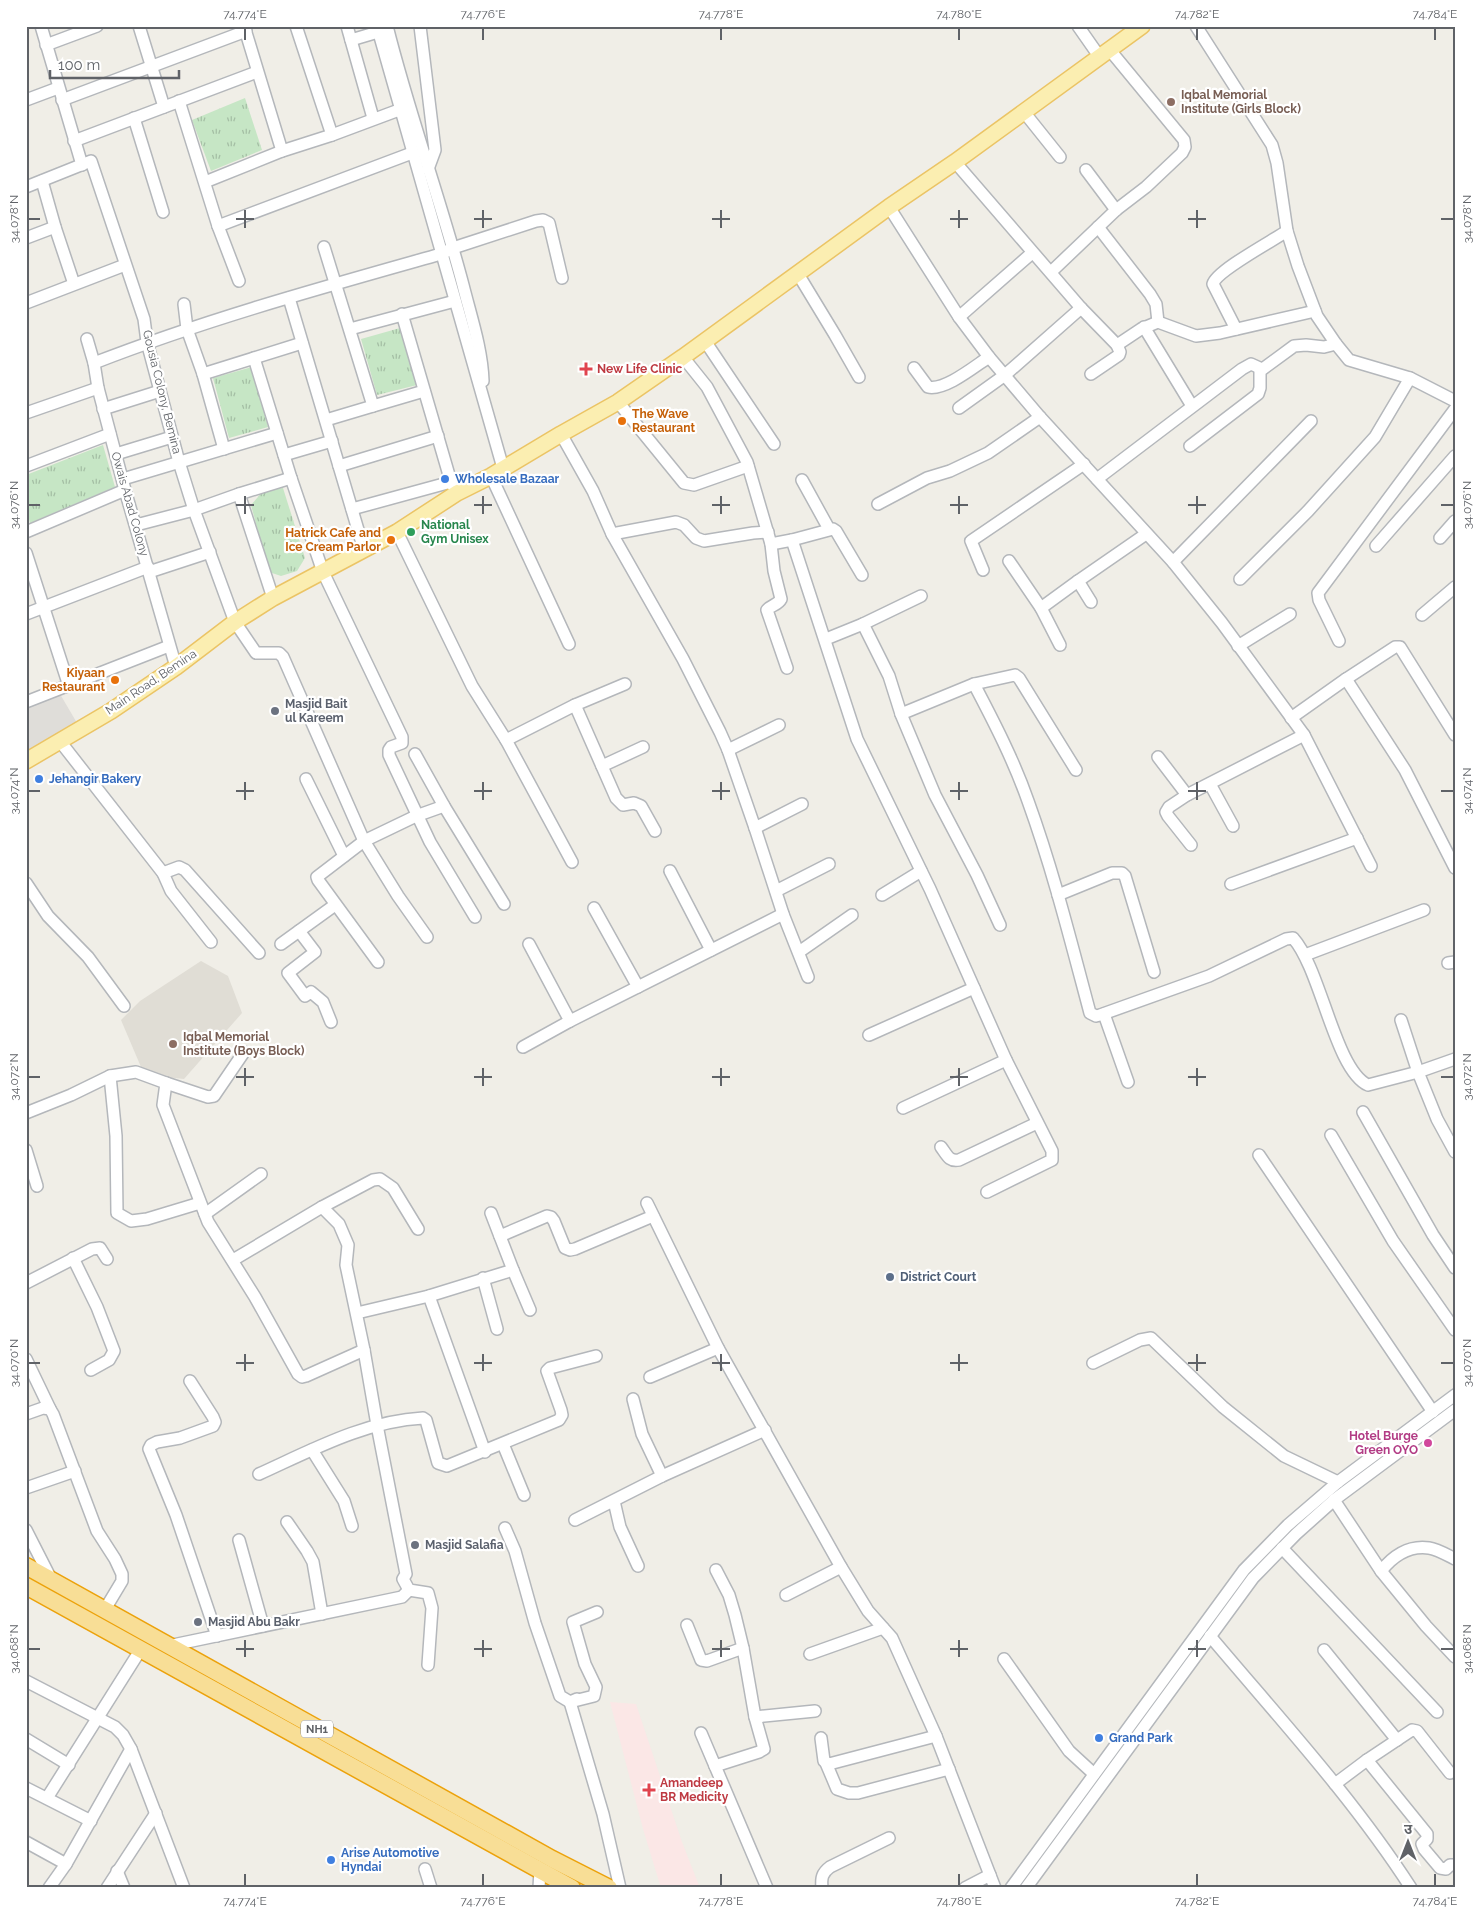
<svg xmlns="http://www.w3.org/2000/svg" width="1481" height="1914" font-family="Raleway,'Noto Sans Devanagari',sans-serif">
	<style>
		.industrial { fill: #dfddd9 }
		.education { fill: #e0ddd5 }
		.medical { fill: #fbe7e6 }
		.park { fill: url(#park-tufts) }
		.lines { fill: none; stroke-linecap: round; stroke-linejoin: round }
		.minor-casing { stroke: #b4b7bb; stroke-width: 14 }
		.major-casing { stroke: #ebc465; stroke-width: 18 }
		.highway-casing { stroke: #eca20b; stroke-width: 19 }
		.minor { stroke: #fff; stroke-width: 11 }
		.major { stroke: #fbeeb1; stroke-width: 15 }
		.highway { stroke: #f8de96; stroke-width: 16 }
		.ticks { fill: none; stroke: #5f6267; stroke-width: 2 }
		.education-dot { fill: #8d6e63; stroke: #fff; stroke-width: 2 }
		.health-dot { fill: #e0444e; stroke: #fff; stroke-width: 2 }
		.food-dot { fill: #e8710a; stroke: #fff; stroke-width: 2 }
		.shop-dot { fill: #3f7fe0; stroke: #fff; stroke-width: 2 }
		.leisure-dot { fill: #2e9e5b; stroke: #fff; stroke-width: 2 }
		.worship-dot { fill: #6b7280; stroke: #fff; stroke-width: 2 }
		.service-dot { fill: #5c6f8a; stroke: #fff; stroke-width: 2 }
		.hotel-dot { fill: #d1479c; stroke: #fff; stroke-width: 2 }
		.labels { text-anchor: middle; stroke-width: 4.5; stroke-linejoin: round; paint-order: stroke }
		.shield { fill: #fff; stroke: #8f9195; stroke-width: 1 }
		.shield-label { font-size: 11px; font-weight: bold; fill: #5f6267 }
		.education-label { font-size: 12px; font-weight: bold; fill: #785e54; stroke: #fff; text-anchor: start }
		.health-label { font-size: 12px; font-weight: bold; fill: #be3a42; stroke: #fff; text-anchor: start }
		.street-label { font-size: 12px; fill: #5f6267; stroke: #fff }
		.food-label { font-size: 12px; font-weight: bold; fill: #c56008; stroke: #fff; text-anchor: end }
		.shop-label { font-size: 12px; font-weight: bold; fill: #366cbe; stroke: #fff; text-anchor: start }
		.leisure-label { font-size: 12px; font-weight: bold; fill: #27864d; stroke: #fff; text-anchor: start }
		.worship-label { font-size: 12px; font-weight: bold; fill: #5b616d; stroke: #fff; text-anchor: start }
		.service-label { font-size: 12px; font-weight: bold; fill: #4e5e75; stroke: #fff; text-anchor: start }
		.hotel-label { font-size: 12px; font-weight: bold; fill: #b23c85; stroke: #fff; text-anchor: end }
		.neatline { fill: none; stroke: #5f6267; stroke-width: 2 }
		.ticks-label { font-size: 12px; text-anchor: middle; fill: #5f6267 }
	</style>
	<defs>
		<pattern id="park-tufts" width="24" height="20" patternUnits="userSpaceOnUse" patternTransform="scale(1.25)"><rect width="24" height="20" fill="#c6e6c5"/><path d="M3 7l-1-3M5 7V3M7 7l1-3M15 17l-1-3M17 17v-4M19 17l1-3" fill="none" stroke="#a4bea4"/></pattern>
	</defs>
	<rect width="100%" height="100%" fill="#f0eee7"/>
	<polygon class="industrial" points="60,694 77,723 26,760 26,708"/>
	<polygon class="education" points="201,961 228,976 242,1013 184,1079 157,1076 141,1067 121,1020 140,1001"/>
	<polygon class="medical" points="610,1702 636,1704 682,1842 700,1888 661,1888 643,1829"/>
	<g class="park">
		<polygon points="245,98 262,150 211,171 192,120"/>
		<polygon points="400,328 417,385 377,395 361,339"/>
		<polygon points="252,367 268,427 229,438 213,378"/>
		<polygon points="103,445 115,487 30,523 26,507 26,475"/>
		<polygon points="283,488 305,558 297,571 281,576 269,572 251,505 264,490"/>
	</g>
	<g class="lines">
		<defs>
			<g id="minor">
				<polyline points="41,26 82,165"/>
				<polyline points="139,26 164,107"/>
				<polyline points="244,26 282,151"/>
				<polyline points="296,26 332,135"/>
				<polyline points="347,26 373,118"/>
				<polyline points="377,26 503,468"/>
				<path d="M387,26C409,114 440,198 463,285C471,317 482,349 483,381"/>
				<polyline points="420,26 435,150 428,169"/>
				<polyline points="1078,26 1099,56"/>
				<polyline points="1196,26 1272,145 1277,163 1287,231 1298,266 1317,316 1336,344 1349,360 1410,378 1455,401"/>
				<polyline points="351,40 378,32"/>
				<polyline points="46,45 97,26"/>
				<polyline points="26,100 58,88"/>
				<polyline points="62,100 246,31"/>
				<polyline points="179,101 218,226 239,281"/>
				<polyline points="1024,112 1060,157"/>
				<polyline points="134,118 163,212"/>
				<polyline points="74,141 257,72"/>
				<polyline points="955,162 1081,308 1117,345 1120,352 1119,355 1091,374"/>
				<polyline points="1086,170 1116,210"/>
				<polyline points="42,181 55,227 74,284"/>
				<polyline points="205,182 282,151 332,135 407,107"/>
				<polyline points="26,187 91,161 144,319 147,342 179,462 194,510 235,622 256,653 279,653 283,657 364,841 398,896 427,937"/>
				<polyline points="889,207 959,317 989,357 1040,417 1173,562 1222,623 1304,735 1371,866"/>
				<polyline points="218,226 412,153"/>
				<polyline points="1098,227 1150,294 1156,304 1158,322"/>
				<polyline points="26,238 55,227"/>
				<polyline points="324,247 373,406 326,420"/>
				<polyline points="1051,272 1116,210 1146,187 1182,153 1185,147 1184,140 1109,49"/>
				<polyline points="798,274 835,335 859,377"/>
				<polyline points="289,298 364,550"/>
				<polyline points="26,303 125,265"/>
				<polyline points="184,304 187,329 203,374 224,449"/>
				<polyline points="402,314 451,482 457,493"/>
				<polyline points="959,317 1032,253"/>
				<polyline points="1144,327 1192,406"/>
				<polyline points="350,329 455,301"/>
				<path d="M1236,329L1213,284C1216,271 1274,240 1287,231"/>
				<polyline points="87,339 94,363 98,388 125,490 176,667"/>
				<polyline points="705,341 774,444"/>
				<polyline points="1117,345 1141,329 1158,322 1196,336 1220,333 1315,311"/>
				<path d="M683,357L707,387L747,462L771,544L774,571L781,599C778,605 771,605 767,610L768,613L787,668"/>
				<polyline points="254,358 291,478 323,572 402,737 402,743 391,747 389,750 389,755 430,842 475,917"/>
				<path d="M94,363C207,319 324,287 441,254L453,248L536,221L543,220L549,223L562,278"/>
				<path d="M914,368L928,387C945,391 975,366 989,357"/>
				<polyline points="203,374 302,343"/>
				<polyline points="618,402 684,483 694,485 748,466"/>
				<polyline points="373,406 424,391"/>
				<polyline points="959,408 1005,375 1081,308"/>
				<polyline points="103,409 160,391"/>
				<polyline points="26,413 98,388"/>
				<polyline points="561,434 593,491 612,534 683,659 720,732 728,750 755,828 783,914 808,977"/>
				<polyline points="1190,446 1258,394 1260,388 1260,371 1294,346 1306,345 1324,347 1336,344"/>
				<polyline points="116,454 172,437"/>
				<polyline points="284,455 332,441"/>
				<polyline points="26,466 110,434"/>
				<polyline points="339,466 438,436"/>
				<polyline points="491,476 569,644"/>
				<polyline points="123,479 277,433"/>
				<polyline points="1097,479 1242,369 1251,364 1262,369"/>
				<polyline points="802,480 829,529"/>
				<polyline points="239,494 273,598"/>
				<polyline points="878,504 927,478 950,471 988,453 1040,417"/>
				<polyline points="352,509 451,482"/>
				<polyline points="136,525 194,510 239,494 291,478"/>
				<polyline points="26,532 125,490"/>
				<polyline points="397,532 472,686 506,740 572,862"/>
				<polyline points="612,534 676,522 684,525 696,538 704,541 753,533 768,532"/>
				<polyline points="1440,538 1455,521"/>
				<polyline points="792,540 857,739 930,889 1006,1060 1052,1151 1052,1160 987,1192"/>
				<polyline points="771,544 792,540 833,529 836,531 862,575"/>
				<polyline points="1376,546 1455,456"/>
				<polyline points="26,553 69,686"/>
				<polyline points="1009,561 1041,608"/>
				<polyline points="1173,562 1311,421"/>
				<polyline points="983,570 971,541 1084,464"/>
				<polyline points="149,572 210,552"/>
				<polyline points="1240,579 1308,511 1375,437 1410,378"/>
				<polyline points="1078,581 1091,602"/>
				<polyline points="26,614 148,567"/>
				<polyline points="1422,615 1455,587"/>
				<polyline points="863,624 889,676 901,714 935,795 977,875 1000,925"/>
				<polyline points="826,639 863,624 921,596"/>
				<polyline points="1339,641 1319,600 1318,593 1455,409"/>
				<polyline points="1060,645 1041,608 1078,581 1146,534"/>
				<polyline points="1238,646 1290,614"/>
				<polyline points="1346,679 1405,770 1455,868"/>
				<path d="M974,684C994,722 1014,761 1028,801C1053,870 1071,942 1090,1013L1096,1016L1100,1015L1209,976L1286,939L1293,938C1321,969 1335,1070 1368,1085L1418,1072L1401,1020"/>
				<polyline points="26,702 169,646"/>
				<polyline points="575,705 616,798 623,805 634,803 641,806 655,831"/>
				<polyline points="901,714 974,684 1015,675 1019,678 1076,770"/>
				<polyline points="1291,718 1346,679 1395,647 1400,647 1455,735"/>
				<polyline points="59,740 163,873 171,891 211,942"/>
				<polyline points="506,740 575,705 625,684"/>
				<polyline points="728,750 779,725"/>
				<polyline points="415,754 444,806 504,904"/>
				<polyline points="1158,757 1187,795"/>
				<polyline points="602,766 643,747"/>
				<polyline points="306,779 344,856"/>
				<polyline points="1210,784 1233,826"/>
				<polyline points="755,828 802,804"/>
				<polyline points="1191,845 1168,816 1166,812 1169,807 1187,795 1304,735"/>
				<polyline points="670,871 711,950"/>
				<polyline points="163,873 179,867 185,870 259,953"/>
				<polyline points="26,883 48,916 88,957 124,1006"/>
				<polyline points="1231,884 1357,838"/>
				<polyline points="776,891 829,864"/>
				<polyline points="882,895 921,871"/>
				<polyline points="1058,895 1112,873 1122,873 1125,876 1154,972"/>
				<polyline points="594,908 638,987"/>
				<polyline points="299,931 315,952 288,973 305,996 311,992 323,1002 331,1022"/>
				<polyline points="281,944 335,905"/>
				<polyline points="799,952 852,915"/>
				<polyline points="1305,955 1424,910"/>
				<polyline points="378,962 318,880 317,877 364,841 416,816 444,806"/>
				<polyline points="1448,963 1455,962"/>
				<polyline points="1104,1014 1128,1082"/>
				<polyline points="570,1021 783,914"/>
				<polyline points="869,1035 974,988"/>
				<polyline points="523,1047 570,1021 529,944"/>
				<polyline points="1455,1059 1418,1072 1437,1119 1455,1152"/>
				<polyline points="110,1076 116,1136 117,1213 131,1221 147,1219 200,1203"/>
				<polyline points="166,1083 208,1097 214,1096 244,1052"/>
				<polyline points="903,1108 1006,1060"/>
				<polyline points="1363,1112 1433,1235 1455,1268"/>
				<polyline points="26,1113 71,1095 110,1076 136,1072 166,1083 163,1105 208,1222 255,1297 298,1374 302,1377 306,1376 364,1350"/>
				<polyline points="1331,1135 1393,1241 1455,1330"/>
				<path d="M941,1147C947,1155 949,1162 959,1160L1037,1123"/>
				<polyline points="26,1150 37,1186"/>
				<polyline points="1259,1155 1433,1412"/>
				<polyline points="647,1203 718,1348 841,1567 868,1611 892,1638 936,1736 995,1888"/>
				<polyline points="322,1207 339,1224 348,1245 346,1265 364,1350 377,1425 406,1574 403,1579 409,1590 428,1593 432,1608 428,1665"/>
				<polyline points="205,1214 261,1174"/>
				<polyline points="500,1236 547,1216 551,1217 554,1221 565,1248 570,1250 575,1249 653,1216"/>
				<polyline points="73,1258 97,1307 114,1351 109,1360 91,1370"/>
				<polyline points="233,1260 322,1207 373,1180 380,1179 393,1188 418,1229"/>
				<polyline points="513,1270 530,1310"/>
				<polyline points="483,1278 497,1329"/>
				<polyline points="26,1283 92,1249 100,1248 107,1259"/>
				<polyline points="429,1296 485,1452"/>
				<polyline points="357,1313 429,1296 513,1270 491,1213"/>
				<polyline points="26,1359 50,1409"/>
				<polyline points="1093,1363 1140,1340 1151,1338 1223,1407 1284,1456 1338,1482"/>
				<polyline points="650,1377 718,1348"/>
				<polyline points="190,1381 213,1417 215,1422 213,1426 180,1438 157,1442 151,1445 149,1449 176,1515 217,1636"/>
				<polyline points="633,1399 642,1434 662,1476"/>
				<polyline points="26,1414 43,1408 50,1409 53,1414 97,1531 115,1559 122,1574 122,1581 104,1611"/>
				<polyline points="503,1444 524,1495"/>
				<polyline points="312,1450 344,1501 352,1526"/>
				<path d="M259,1474C312,1450 365,1421 423,1418L426,1420L438,1463L447,1466L559,1420L562,1415L561,1410L547,1371L550,1368L596,1356"/>
				<polyline points="26,1488 75,1471"/>
				<polyline points="1334,1500 1381,1571 1426,1626 1455,1657"/>
				<polyline points="614,1501 620,1527 638,1566"/>
				<polyline points="575,1520 662,1476 765,1430"/>
				<polyline points="287,1522 307,1551 313,1562 322,1614"/>
				<polyline points="505,1528 515,1551 535,1623 560,1696 570,1702 577,1699"/>
				<polyline points="26,1530 52,1581"/>
				<polyline points="239,1540 263,1626"/>
				<polyline points="1282,1548 1437,1712"/>
				<path d="M1381,1571C1393,1556 1408,1545 1429,1548C1437,1549 1447,1555 1455,1559"/>
				<polyline points="786,1595 841,1567"/>
				<polyline points="597,1612 573,1622 585,1664 596,1687 594,1696 570,1702 603,1814 620,1888"/>
				<polyline points="687,1625 701,1660 707,1661 743,1648"/>
				<path d="M1210,1636C1279,1718 1353,1798 1411,1888"/>
				<polyline points="168,1646 402,1597 409,1590"/>
				<polyline points="1324,1650 1397,1740"/>
				<polyline points="810,1654 883,1628"/>
				<polyline points="1004,1659 1069,1751 1094,1774"/>
				<polyline points="26,1681 115,1727 123,1735 131,1749 184,1888"/>
				<polyline points="755,1717 815,1711"/>
				<polyline points="701,1733 767,1888"/>
				<polyline points="821,1738 824,1761 829,1764 936,1736"/>
				<polyline points="26,1739 69,1765"/>
				<polyline points="1367,1760 1427,1834 1427,1839 1422,1844 1424,1849 1440,1868 1446,1869 1450,1865 1455,1865"/>
				<polyline points="826,1763 837,1789 849,1793 858,1793 949,1769"/>
				<polyline points="715,1766 759,1752 764,1749 755,1717 743,1648 735,1615 729,1595 716,1570"/>
				<polyline points="1335,1784 1367,1760 1412,1730 1417,1731 1450,1773"/>
				<polyline points="26,1788 91,1821"/>
				<polyline points="47,1798 141,1649"/>
				<polyline points="26,1842 66,1864"/>
				<polyline points="425,1869 431,1888"/>
				<polyline points="117,1871 124,1888"/>
				<polyline points="49,1888 66,1864 131,1749"/>
				<polyline points="107,1888 156,1813"/>
				<polyline points="539,1888 540,1870"/>
				<path d="M822,1888C821,1878 822,1873 830,1867L889,1838"/>
				<polyline points="965,1888 990,1875"/>
				<polyline points="1011,1888 1244,1570 1288,1525 1338,1482 1455,1395"/>
				<polyline points="1026,1888 1253,1578 1296,1534 1334,1500 1455,1410"/>
			</g>
			<polyline id="major" points="26,761 111,711 176,667 235,622 273,598 397,532 457,493 491,476 561,434 618,402 683,357 889,207 955,162 1142,26"/>
			<g id="highway">
				<polyline points="26,1566 552,1859 609,1888"/>
				<polyline points="26,1586 572,1888"/>
			</g>
		</defs>
		<use href="#minor" class="minor-casing"/>
		<use href="#major" class="major-casing"/>
		<use href="#highway" class="highway-casing"/>
		<use href="#minor" class="minor"/>
		<use href="#major" class="major"/>
		<use href="#highway" class="highway"/>
	</g>
	<path class="ticks" d="M245,28V40M483,28V40M721,28V40M959,28V40M1197,28V40M1435,28V40M245,210V228M483,210V228M721,210V228M959,210V228M1197,210V228M28,219H40M236,219H254M474,219H492M712,219H730M950,219H968M1188,219H1206M1441,219H1454M245,496V514M483,496V514M721,496V514M959,496V514M1197,496V514M28,505H40M236,505H254M474,505H492M712,505H730M950,505H968M1188,505H1206M1441,505H1454M245,782V800M483,782V800M721,782V800M959,782V800M1197,782V800M28,791H40M236,791H254M474,791H492M712,791H730M950,791H968M1188,791H1206M1441,791H1454M245,1068V1086M483,1068V1086M721,1068V1086M959,1068V1086M1197,1068V1086M28,1077H40M236,1077H254M474,1077H492M712,1077H730M950,1077H968M1188,1077H1206M1441,1077H1454M245,1354V1371M483,1354V1371M721,1354V1371M959,1354V1371M1197,1354V1371M28,1363H40M236,1363H254M474,1363H492M712,1363H730M950,1363H968M1188,1363H1206M1441,1363H1454M245,1640V1657M483,1640V1657M721,1640V1657M959,1640V1657M1197,1640V1657M28,1649H40M236,1649H254M474,1649H492M712,1649H730M950,1649H968M1188,1649H1206M1441,1649H1454M245,1874V1886M483,1874V1886M721,1874V1886M959,1874V1886M1197,1874V1886M1435,1874V1886"/>
	<g class="education-dot">
		<circle cx="1171" cy="102" r="5"/>
		<circle cx="173" cy="1044" r="5"/>
	</g>
	<g class="health-dot">
		<path d="M583.5 361.5h5v5h5v5h-5v5h-5v-5h-5v-5h5z"/>
		<path d="M646.5 1782.5h5v5h5v5h-5v5h-5v-5h-5v-5h5z"/>
	</g>
	<g class="food-dot">
		<circle cx="622" cy="421" r="5"/>
		<circle cx="391" cy="540" r="5"/>
		<circle cx="115" cy="680" r="5"/>
	</g>
	<g class="shop-dot">
		<circle cx="445" cy="479" r="5"/>
		<circle cx="39" cy="779" r="5"/>
		<circle cx="1099" cy="1738" r="5"/>
		<circle cx="331" cy="1860" r="5"/>
	</g>
	<circle class="leisure-dot" cx="411" cy="532" r="5"/>
	<g class="worship-dot">
		<circle cx="275" cy="711" r="5"/>
		<circle cx="415" cy="1545" r="5"/>
		<circle cx="198" cy="1622" r="5"/>
	</g>
	<circle class="service-dot" cx="890" cy="1277" r="5"/>
	<circle class="hotel-dot" cx="1428" cy="1443" r="5"/>
	<g class="labels">
		<rect class="shield" x="301" y="1720.5" width="32" height="17" rx="4"/>
		<g class="shield-label">
			<text x="317" y="1733">NH1</text>
		</g>
		<g class="education-label">
			<text x="1181" y="99">Iqbal Memorial<tspan x="1181" dy="14">Institute (Girls Block)</tspan></text>
			<text x="183" y="1041">Iqbal Memorial<tspan x="183" dy="14">Institute (Boys Block)</tspan></text>
		</g>
		<g class="health-label">
			<text x="597" y="373">New Life Clinic</text>
			<text x="660" y="1787">Amandeep<tspan x="660" dy="14">BR Medicity</tspan></text>
		</g>
		<g class="street-label">
			<text transform="translate(162 392) rotate(76)" y="4">Gousia Colony, Bemina</text>
			<text transform="translate(130 504) rotate(74)" y="4">Owais Abad Colony</text>
			<text transform="translate(151 682) rotate(-34)" y="4">Main Road, Bemina</text>
		</g>
		<g class="food-label">
			<text x="632" y="418" text-anchor="start">The Wave<tspan x="632" dy="14">Restaurant</tspan></text>
			<text x="381" y="537">Hatrick Cafe and<tspan x="381" dy="14">Ice Cream Parlor</tspan></text>
			<text x="105" y="677">Kiyaan<tspan x="105" dy="14">Restaurant</tspan></text>
		</g>
		<g class="shop-label">
			<text x="455" y="483">Wholesale Bazaar</text>
			<text x="49" y="783">Jehangir Bakery</text>
			<text x="1109" y="1742">Grand Park</text>
			<text x="341" y="1857">Arise Automotive<tspan x="341" dy="14">Hyndai</tspan></text>
		</g>
		<g class="leisure-label">
			<text x="421" y="529">National<tspan x="421" dy="14">Gym Unisex</tspan></text>
		</g>
		<g class="worship-label">
			<text x="285" y="708">Masjid Bait<tspan x="285" dy="14">ul Kareem</tspan></text>
			<text x="425" y="1549">Masjid Salafia</text>
			<text x="208" y="1626">Masjid Abu Bakr</text>
		</g>
		<g class="service-label">
			<text x="900" y="1281">District Court</text>
		</g>
		<g class="hotel-label">
			<text x="1418" y="1440">Hotel Burge<tspan x="1418" dy="14">Green OYO</tspan></text>
		</g>
	</g>
	<rect width="1481" height="1914" fill="none" stroke="#ffffff" stroke-width="55"/>
	<g transform="translate(1408 1842)" stroke="#ffffff" stroke-width="4" paint-order="stroke">
	<path d="M0-4L9 19L0 12L-9 19Z" fill="#5f6267"/>
	<text y="-8" font-size="14" font-weight="bold" text-anchor="middle" fill="#5f6267">उ</text>
	</g>
	<path d="M50 70v8h129v-8" fill="none" stroke="#5f6267" stroke-width="2.5"/>
	<text x="58" y="70" font-size="15" fill="#5f6267" stroke="#ffffff" stroke-width="4" paint-order="stroke">100 m</text>
	<rect x="28" y="28" width="1426" height="1858" class="neatline"/>
	<g class="ticks-label">
		<text x="245" y="18">74.774°E</text>
		<text x="483" y="18">74.776°E</text>
		<text x="721" y="18">74.778°E</text>
		<text x="959" y="18">74.780°E</text>
		<text x="1197" y="18">74.782°E</text>
		<text x="1435" y="18">74.784°E</text>
		<text transform="translate(14 219) rotate(-90)" y="4">34.078°N</text>
		<text transform="translate(1467 219) rotate(-90)" y="4">34.078°N</text>
		<text transform="translate(14 505) rotate(-90)" y="4">34.076°N</text>
		<text transform="translate(1467 505) rotate(-90)" y="4">34.076°N</text>
		<text transform="translate(14 791) rotate(-90)" y="4">34.074°N</text>
		<text transform="translate(1467 791) rotate(-90)" y="4">34.074°N</text>
		<text transform="translate(14 1077) rotate(-90)" y="4">34.072°N</text>
		<text transform="translate(1467 1077) rotate(-90)" y="4">34.072°N</text>
		<text transform="translate(14 1363) rotate(-90)" y="4">34.070°N</text>
		<text transform="translate(1467 1363) rotate(-90)" y="4">34.070°N</text>
		<text transform="translate(14 1649) rotate(-90)" y="4">34.068°N</text>
		<text transform="translate(1467 1649) rotate(-90)" y="4">34.068°N</text>
		<text x="245" y="1905">74.774°E</text>
		<text x="483" y="1905">74.776°E</text>
		<text x="721" y="1905">74.778°E</text>
		<text x="959" y="1905">74.780°E</text>
		<text x="1197" y="1905">74.782°E</text>
		<text x="1435" y="1905">74.784°E</text>
	</g>
</svg>
